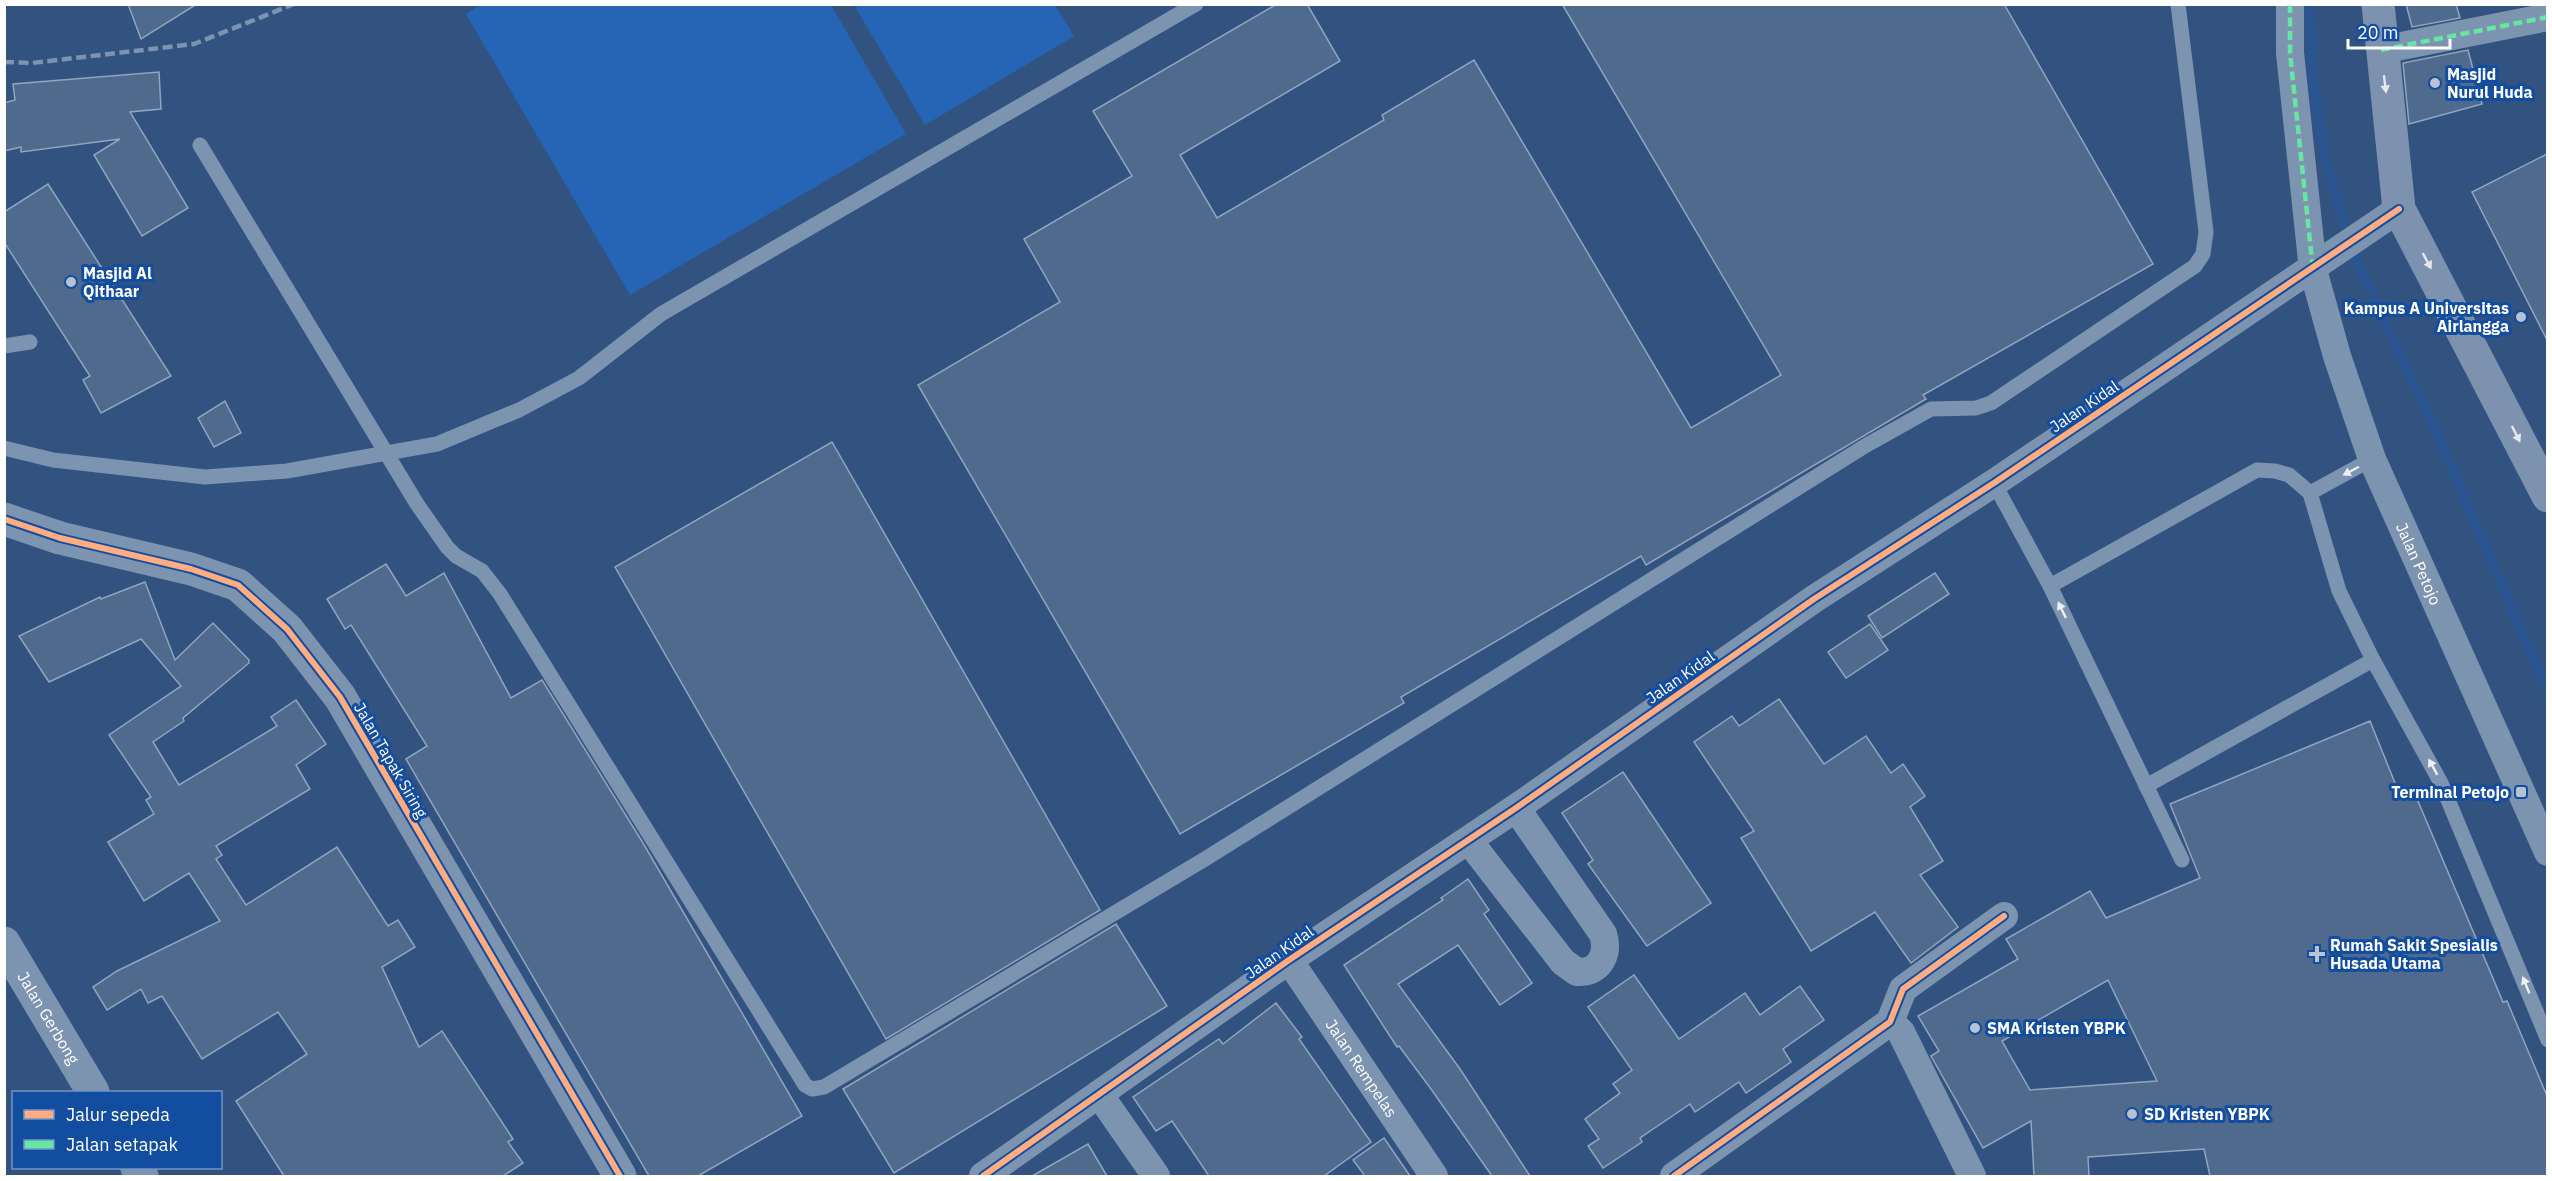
<svg xmlns="http://www.w3.org/2000/svg" width="2552" height="1181" font-family="'IBM Plex Sans',sans-serif">
	<style>
		.green { fill: #2664b6 }
		.lines { fill: none; stroke-linecap: round; stroke-linejoin: round }
		.stream { stroke: #2b5591; stroke-width: 10 }
		.building { fill: #506a8e; stroke: #92a4be; stroke-width: 1.5; fill-rule: evenodd }
		.service { stroke: #7d94b0; stroke-width: 15 }
		.minor { stroke: #7d94b0; stroke-width: 28 }
		.tertiary { stroke: #7d94b0; stroke-width: 33 }
		.primary { stroke: #7d92af; stroke-width: 33 }
		.rail { stroke: #7d93af; stroke-width: 4.5; stroke-dasharray: 10 4.5; stroke-linecap: butt }
		.quiet { stroke: #66e7a1; stroke-width: 4.5; stroke-dasharray: 9 4.5; stroke-linecap: butt }
		.cycleway-casing { stroke: #124da0; stroke-width: 10 }
		.cycleway { stroke: #ffac80; stroke-width: 6 }
		.oneway { fill: #e5e9ef }
		.oneway2 { fill: #eceff3 }
		.poi-dot { fill: #b7c3d3; stroke: #124da0; stroke-width: 2 }
		.labels { text-anchor: middle; stroke-width: 6; stroke-linejoin: round; paint-order: stroke }
		.poi-label { font-size: 16px; font-weight: bold; fill: #fff; stroke: #124da0; text-anchor: start }
		.street-label { font-size: 16px; fill: #fff; stroke: #124da0 }
	</style>
	<rect width="100%" height="100%" fill="#325380"/>
	<g class="green">
		<polygon points="482,4 831,5 906,134 630,295 466,14"/>
		<polygon points="854,5 1055,5 1074,36 925,125"/>
	</g>
	<g class="lines">
		<polyline class="stream" points="2310,4 2313,81 2327,167 2354,255 2431,420 2548,693"/>
	</g>
	<g class="building">
		<polygon points="128,4 197,4 141,39"/>
		<polygon points="1277,4 1307,4 1340,61 1180,155 1217,218 1384,120 1382,115 1474,60 1691,428 1781,375 1562,4 2004,4 2153,264 1923,395 1926,399 1646,565 1641,556 1401,697 1404,703 1180,834 918,385 1060,302 1024,239 1132,176 1093,111"/>
		<polygon points="2406,4 2456,4 2460,18 2412,27"/>
		<polygon points="2468,50 2482,104 2409,124 2403,63"/>
		<polygon points="159,72 161,109 130,112 188,208 142,236 94,155 120,139 21,152 21,147 4,151 4,103 15,100 13,84"/>
		<polygon points="2547,154 2547,340 2472,192"/>
		<polygon points="48,184 171,376 101,413 83,380 90,376 4,242 4,212"/>
		<polygon points="225,401 241,433 214,447 198,418"/>
		<polygon points="832,442 1100,910 886,1039 615,567"/>
		<polygon points="386,564 406,596 444,573 511,698 542,680 643,843 802,1116 698,1176 649,1176 406,759 427,746 351,625 345,629 327,599"/>
		<polygon points="1935,573 1949,594 1882,638 1868,616"/>
		<polygon points="145,582 175,660 213,623 249,660 249,663 183,718 184,721 153,742 179,785 277,726 271,717 296,700 326,744 296,765 310,789 216,846 222,855 216,859 246,905 337,847 388,926 398,920 415,947 382,967 419,1047 442,1031 513,1139 508,1142 523,1163 503,1176 284,1176 236,1101 307,1054 278,1012 202,1059 162,996 148,1003 141,989 107,1010 93,987 117,971 220,921 189,873 144,901 108,842 154,814 146,800 151,797 109,735 181,686 141,639 49,682 19,636 100,597 101,599"/>
		<polygon points="1870,624 1888,650 1846,678 1828,652"/>
		<polygon points="1779,699 1824,764 1866,736 1891,773 1903,764 1925,796 1910,807 1943,861 1920,875 1958,927 1911,963 1875,912 1811,951 1741,838 1754,831 1694,742 1732,716 1739,726"/>
		<path d="M2370,721L2399,793L2412,787L2503,1002L2507,1001L2547,1096V1176H2210L2204,1149L2088,1157L2089,1176H2034L2031,1121L1983,1148L1931,1056L1939,1051L1918,1016L2018,959L2006,939L2090,891L2106,918L2200,878L2170,804ZM2108,980L2157,1081L2030,1090L2002,1041Z"/>
		<polygon points="1623,772 1711,903 1647,946 1588,864 1593,860 1562,813"/>
		<polygon points="1468,879 1489,910 1484,914 1532,983 1500,1005 1458,945 1398,984 1460,1069 1530,1176 1492,1176 1431,1089 1399,1046 1397,1047 1344,965 1443,900 1441,898"/>
		<polygon points="1116,924 1167,1006 894,1173 843,1089"/>
		<polygon points="1634,975 1679,1039 1745,993 1760,1015 1800,986 1824,1020 1783,1049 1791,1062 1746,1093 1739,1082 1695,1112 1690,1104 1640,1138 1642,1142 1603,1168 1588,1146 1599,1139 1585,1119 1620,1093 1613,1084 1632,1070 1588,1007"/>
		<polygon points="1276,1003 1302,1037 1299,1039 1371,1142 1324,1176 1209,1176 1172,1121 1156,1131 1133,1097 1219,1039 1223,1044"/>
		<polygon points="1384,1138 1410,1176 1365,1176 1353,1160"/>
		<polygon points="1088,1144 1107,1176 1032,1176"/>
	</g>
	<g class="lines">
		<g class="service">
			<polyline points="200,145 417,504 447,547 456,556 482,571 500,594 805,1085 812,1089 824,1087 1205,859 1865,446 1931,409 1976,408 1991,403 2195,266 2203,254 2206,232 2178,4"/>
			<polyline points="4,346 30,342"/>
			<polyline points="4,448 53,460 205,477 287,471 437,444 519,410 579,378 661,314 1196,4"/>
			<polyline points="1994,483 2050,586 2182,860"/>
			<polyline points="2310,493 2372,459"/>
			<polyline points="2050,586 2257,470 2275,471 2289,475 2310,493 2339,591 2373,660 2441,783 2548,1040"/>
			<polyline points="2146,786 2373,660"/>
		</g>
		<g class="minor">
			<path id="s1" d="M2290,4V53L2313,270L2337,356L2372,459L2548,852"/>
			<polyline points="2381,50 2548,17"/>
			<path d="M1469,841L1563,962L1577,972C1601,973 1609,953 1603,934L1516,808"/>
			<path id="s2" d="M1289,960L1434,1176"/>
			<polyline points="1890,1022 1901,1032 1972,1176"/>
			<polyline points="1099,1094 1156,1176"/>
			<polyline points="983,1176 1289,960 1516,808 1814,599 1994,483 2399,209"/>
			<polyline points="1674,1176 1890,1022 1903,989 2004,916"/>
		</g>
		<g class="tertiary">
			<polyline points="4,519 60,538 191,569 238,585 287,629 340,697 620,1176"/>
			<path id="s3" d="M4,943L93,1092"/>
			<polyline points="137,1168 142,1176"/>
		</g>
		<polyline class="primary" points="2378,4 2399,209 2548,496"/>
		<polyline class="rail" points="4,62 32,63 194,44 294,4"/>
		<g class="quiet">
			<polyline points="2290,4 2290,53 2313,270"/>
			<polyline points="2381,50 2548,17"/>
		</g>
		<defs>
			<g id="cycleway">
				<polyline points="4,519 60,538 191,569 238,585 287,629 340,697 620,1176"/>
				<polyline points="983,1176 1289,960 1516,808 1814,599 1994,483 2399,209"/>
				<polyline points="1674,1176 1890,1022 1903,989 2004,916"/>
			</g>
		</defs>
		<use href="#cycleway" class="cycleway-casing"/>
		<use href="#cycleway" class="cycleway"/>
	</g>
	<defs><path id="oneway-solid" d="M-6-.8H1V-3.2L6.5 0L1 3.2V.8H-6Z" transform="scale(1.5)"/></defs>
	<g class="oneway">
		<use href="#oneway-solid" transform="translate(2385 84) rotate(83)"/>
		<use href="#oneway-solid" transform="translate(2427 261) rotate(62)"/>
		<use href="#oneway-solid" transform="translate(2516 434) rotate(63)"/>
	</g>
	<g class="oneway2">
		<use href="#oneway-solid" transform="translate(2351 471) rotate(152)"/>
		<use href="#oneway-solid" transform="translate(2062 610) rotate(-116)"/>
		<use href="#oneway-solid" transform="translate(2433 767) rotate(-119)"/>
		<use href="#oneway-solid" transform="translate(2526 985) rotate(-112)"/>
	</g>
	<g class="poi-dot">
		<circle cx="2435" cy="83" r="6"/>
		<circle cx="71" cy="282" r="6"/>
		<circle cx="2521" cy="317" r="6"/>
		<rect x="2515" y="786" width="12" height="12" rx="3"/>
		<path d="M2314 945h6v6h6v6h-6v6h-6v-6h-6v-6h6z"/>
		<circle cx="1975" cy="1028" r="6"/>
		<circle cx="2132" cy="1114" r="6"/>
	</g>
	<g class="labels">
		<g class="poi-label">
			<text x="2447" y="80">Masjid<tspan x="2447" dy="18">Nurul Huda</tspan></text>
			<text x="83" y="279">Masjid Al<tspan x="83" dy="18">Qithaar</tspan></text>
			<text x="2509" y="314" text-anchor="end">Kampus A Universitas<tspan x="2509" dy="18">Airlangga</tspan></text>
			<text x="2509" y="798" text-anchor="end">Terminal Petojo</text>
			<text x="2330" y="951">Rumah Sakit Spesialis<tspan x="2330" dy="18">Husada Utama</tspan></text>
			<text x="1987" y="1034">SMA Kristen YBPK</text>
			<text x="2144" y="1120">SD Kristen YBPK</text>
		</g>
		<g class="street-label">
			<text transform="translate(2084 406) rotate(-34)" y="6">Jalan Kidal</text>
			<text dy="6" stroke="none"><textPath href="#s1" startOffset="580">Jalan Petojo</textPath></text>
			<text transform="translate(1680 677) rotate(-35)" y="6">Jalan Kidal</text>
			<text transform="translate(391 760) rotate(60)" y="6">Jalan Tapak Siring</text>
			<text transform="translate(1279 952) rotate(-35)" y="6">Jalan Kidal</text>
			<text dy="6" stroke="none"><textPath href="#s3" startOffset="87">Jalan Gerbong</textPath></text>
			<text dy="6" stroke="none"><textPath href="#s2" startOffset="130">Jalan Rempelas</textPath></text>
		</g>
	</g>
	<rect width="2552" height="1181" fill="none" stroke="#ffffff" stroke-width="12"/>
	<rect x="12" y="1091" width="210" height="78" fill="#124da0" stroke="#7194c6" stroke-width="1.5"/>
	<rect x="24" y="1110" width="30" height="9" fill="#ffac80" stroke="#7194c6" stroke-width="1.5"/>
	<text x="66" y="1121" font-size="18" fill="#ffffff">Jalur sepeda</text>
	<rect x="24" y="1140" width="30" height="9" fill="#66e7a1" stroke="#7194c6" stroke-width="1.5"/>
	<text x="66" y="1151" font-size="18" fill="#ffffff">Jalan setapak</text>
	<path d="M2348 39v9h102v-9" fill="none" stroke="#ffffff" stroke-width="3"/>
	<text x="2357" y="39" font-size="18" fill="#ffffff" stroke="#124da0" stroke-width="4.5" paint-order="stroke">20 m</text>
</svg>
